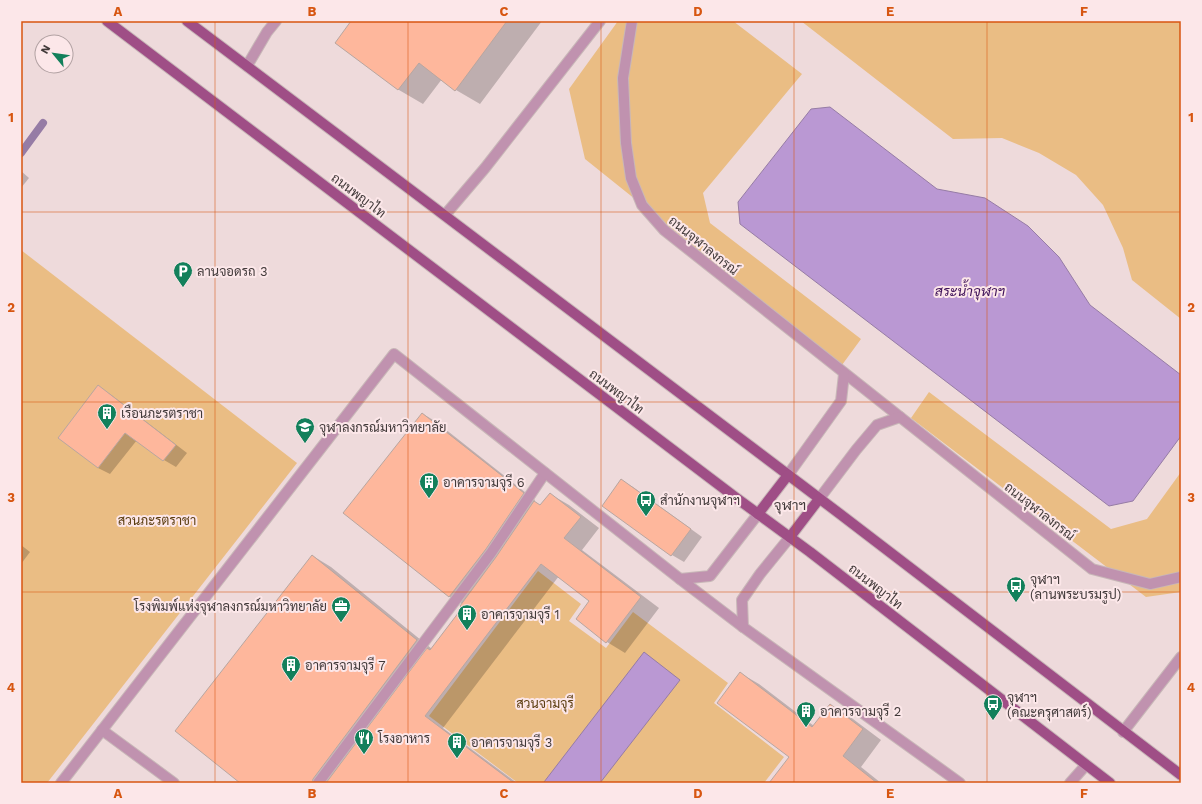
<svg xmlns="http://www.w3.org/2000/svg" width="1202" height="804" font-family="'Work Sans',Sarabun,sans-serif">
	<style>
		.green { fill: #eabd84 }
		.water { fill: #ba98d3; stroke: #967ca5 }
		.shadow { fill: #0003 }
		.lines { fill: none; stroke-linecap: round; stroke-linejoin: round }
		.stream { stroke: #967ca5; stroke-width: 8 }
		.building { fill: #feb79c; stroke: #b8a6a0 }
		.service-casing { stroke: #c8b7b8; stroke-width: 12 }
		.minor-casing { stroke: #c8b7b8; stroke-width: 12 }
		.primary-casing { stroke: #c8b7b8; stroke-width: 12 }
		.service { stroke: #c092af; stroke-width: 10 }
		.minor { stroke: #c092af; stroke-width: 10 }
		.primary { stroke: #9f4e86; stroke-width: 10 }
		.grid { fill: none; stroke: #d75611; stroke-width: 1; stroke-opacity: 0.55 }
		.labels { text-anchor: middle; stroke-width: 4; stroke-linejoin: round; paint-order: stroke }
		.street-label { font-size: 13px; fill: #423a3a; stroke: #fce7e9 }
		.poi-label { font-size: 13px; fill: #423a3a; stroke: #fce7e9; text-anchor: start }
		.park-label { font-size: 13px; fill: #5b3d0f; stroke: #fce7e9 }
		.water-label { font-size: 14px; font-style: italic; fill: #40135a; stroke: #fce7e9 }
		.neighbourhood-label { font-size: 14px; fill: #423a3a; stroke: #fce7e9 }
		.neatline { fill: none; stroke: #d75611; stroke-width: 1.5 }
		.grid-label { font-size: 13px; text-anchor: middle; font-weight: bold; fill: #d75611 }
	</style>
	<rect width="100%" height="100%" fill="#eedadb"/>
	<g class="green">
		<polygon points="618,21 733,21 802,74 703,193 710,223 861,339 842,365 585,159 569,89"/>
		<polygon points="801,21 1181,21 1181,319 1132,280 1123,248 1103,205 1076,175 1039,153 1002,138 953,139"/>
		<polygon points="21,250 297,463 47,783 21,783"/>
		<polygon points="929,392 1111,529 1147,519 1181,472 1181,592 1146,597 911,418"/>
		<polygon points="538,571 581,604 569,621 606,648 633,612 728,683 714,703 784,757 764,783 518,783 429,716"/>
	</g>
	<g class="water">
		<polygon points="830,107 937,189 985,198 1028,226 1059,257 1090,305 1181,375 1181,436 1133,501 1109,506 740,224 738,202 811,109"/>
		<polygon points="644,652 680,680 600,783 545,783 544,782"/>
	</g>
	<g class="shadow">
		<polygon points="353,21 542,21 480,104 456,90 442,79 423,104 399,90 337,43"/>
		<polygon points="21,171 29,178 21,188"/>
		<polygon points="98,387 110,394 187,453 176,467 164,460 137,440 110,474 98,468"/>
		<polygon points="423,414 435,421 535,500 534,502 541,506 550,494 569,505 599,528 582,550 659,608 625,653 607,642 591,601 559,576 443,728 517,783 242,783 313,556 331,567 432,649 464,608 462,604 450,597 345,513"/>
		<polygon points="621,480 633,487 702,537 684,562 672,555"/>
		<polygon points="21,545 30,552 21,564"/>
		<polygon points="740,673 759,684 814,726 831,705 849,716 881,740 861,767 881,783 770,783 790,757"/>
	</g>
	<g class="lines">
		<polyline class="stream" points="21,153 43,123"/>
	</g>
	<g class="building">
		<polygon points="351,21 507,21 455,91 419,63 398,90 335,43"/>
		<polygon points="98,385 176,445 163,461 125,433 98,468 58,438"/>
		<polygon points="422,413 524,493 486,549 449,597 343,513"/>
		<polygon points="621,479 691,529 671,556 602,506"/>
		<polygon points="550,493 581,517 564,538 641,597 606,643 576,619 589,601 541,564 425,716 514,783 326,783 427,648 430,650 462,608 460,606 496,557 534,501 540,505"/>
		<polygon points="312,555 417,640 313,779 312,783 240,783 175,731"/>
		<polygon points="740,672 812,727 830,704 863,729 843,756 877,783 769,783 789,757 717,703"/>
	</g>
	<g class="lines">
		<defs>
			<g id="service">
				<polyline points="102,730 174,783"/>
				<polyline points="318,783 491,553 545,473"/>
			</g>
			<g id="minor">
				<polyline points="632,21 623,78 626,143 631,178 642,205 664,230 1092,569 1150,584 1181,577"/>
				<polyline points="247,66 267,32 276,21"/>
				<polyline points="445,215 485,168 600,21"/>
				<polyline points="788,475 841,401 844,374"/>
				<polyline points="819,499 856,450 877,425 900,417"/>
				<polyline points="680,579 710,576 758,514"/>
				<polyline points="743,627 742,600 760,574 790,537"/>
				<polyline points="1123,732 1181,657"/>
				<polyline points="61,783 394,354 680,579 743,627 960,783"/>
				<polyline points="1070,783 1086,765"/>
			</g>
			<g id="primary">
				<polyline points="107,21 735,497 810,552 1110,783"/>
				<polyline points="187,21 840,514 1181,775"/>
				<polyline points="758,514 788,475"/>
				<polyline points="790,537 819,499"/>
			</g>
		</defs>
		<use href="#service" class="service-casing"/>
		<use href="#minor" class="minor-casing"/>
		<use href="#primary" class="primary-casing"/>
		<use href="#service" class="service"/>
		<use href="#minor" class="minor"/>
		<use href="#primary" class="primary"/>
	</g>
	<path class="grid" d="M215,21V783M408,21V783M601,21V783M794,21V783M987,21V783M21,212H1181M21,402H1181M21,592H1181"/>
	<defs>
		<symbol id="parking-pin" viewBox="-11 -11 22 30"><path d="M0 17L-7.5 6A9.5 9.5 0 1 1 7.5 6Z" fill="#13805b" stroke="#fce7e9"/><path d="M-3.5-5.5H1a3.5 3.5 0 0 1 0 7H-1V5.5H-3.5ZM-1-3.4V-.6H.8a1.4 1.4 0 0 0 0-2.8Z" fill="#fff"/></symbol>
		<symbol id="building-pin" viewBox="-11 -11 22 30"><path d="M0 17L-7.5 6A9.5 9.5 0 1 1 7.5 6Z" fill="#13805b" stroke="#fce7e9"/><path d="M-4-6H4V6H1V3H-1V6H-4ZM-2.5-4.3h1.7v1.8h-1.7ZM.8-4.3h1.7v1.8H.8ZM-2.5-1h1.7V.8h-1.7ZM.8-1h1.7V.8H.8Z" fill="#fff"/></symbol>
		<symbol id="university-pin" viewBox="-11 -11 22 30"><path d="M0 17L-7.5 6A9.5 9.5 0 1 1 7.5 6Z" fill="#13805b" stroke="#fce7e9"/><path d="M0-5L7-2L0 1L-7-2ZM-4 1L0 2.5L4 1V4Q0 6-4 4Z" fill="#fff"/></symbol>
		<symbol id="bus-pin" viewBox="-11 -11 22 30"><path d="M0 17L-7.5 6A9.5 9.5 0 1 1 7.5 6Z" fill="#13805b" stroke="#fce7e9"/><path d="M-5-6H5V4H4V6H2V4H-2V6H-4V4H-5ZM-3.5-4V0h7V-4ZM-3.5 1.2v1.5H-2V1.2ZM2 1.2v1.5H3.5V1.2Z" fill="#fff"/></symbol>
		<symbol id="office-pin" viewBox="-11 -11 22 30"><path d="M0 17L-7.5 6A9.5 9.5 0 1 1 7.5 6Z" fill="#13805b" stroke="#fce7e9"/><path d="M-6-3h4V-5.5h4V-3h4V5H-6ZM-1-4.5V-3h2v-1.5ZM-6 0V1H6V0Z" fill="#fff"/></symbol>
		<symbol id="restaurant-pin" viewBox="-11 -11 22 30"><path d="M0 17L-7.5 6A9.5 9.5 0 1 1 7.5 6Z" fill="#13805b" stroke="#fce7e9"/><path d="M-5-6h1v4h1v-4h1v4h1v-4h1v5L-1.5 .5V6h-2V.5L-5-1ZM5-6V6H3V1.5H1.5Q1.5-4 5-6Z" fill="#fff"/></symbol>
	</defs>
	<g fill-rule="evenodd">
		<use href="#parking-pin" x="172" y="260" width="22" height="30"/>
		<use href="#building-pin" x="96" y="402" width="22" height="30"/>
		<use href="#university-pin" x="294" y="416" width="22" height="30"/>
		<use href="#building-pin" x="418" y="471" width="22" height="30"/>
		<use href="#bus-pin" x="635" y="489" width="22" height="30"/>
		<use href="#bus-pin" x="1005" y="575" width="22" height="30"/>
		<use href="#office-pin" x="330" y="595" width="22" height="30"/>
		<use href="#building-pin" x="456" y="603" width="22" height="30"/>
		<use href="#building-pin" x="280" y="654" width="22" height="30"/>
		<use href="#bus-pin" x="982" y="693" width="22" height="30"/>
		<use href="#building-pin" x="795" y="700" width="22" height="30"/>
		<use href="#restaurant-pin" x="353" y="727" width="22" height="30"/>
		<use href="#building-pin" x="446" y="731" width="22" height="30"/>
	</g>
	<g class="labels">
		<g class="street-label">
			<text transform="translate(359 195) rotate(37)" y="5">ถนนพญาไท</text>
			<text transform="translate(704 245) rotate(39)" y="5">ถนนจุฬาลงกรณ์</text>
			<text transform="translate(617 391) rotate(37)" y="5">ถนนพญาไท</text>
			<text transform="translate(1040 511) rotate(38)" y="5">ถนนจุฬาลงกรณ์</text>
			<text transform="translate(876 586) rotate(38)" y="5">ถนนพญาไท</text>
		</g>
		<g class="poi-label">
			<text x="197" y="276">ลานจอดรถ 3</text>
			<text x="121" y="418">เรือนภะรตราชา</text>
			<text x="319" y="432">จุฬาลงกรณ์มหาวิทยาลัย</text>
			<text x="443" y="487">อาคารจามจุรี 6</text>
			<text x="660" y="505">สำนักงานจุฬาฯ</text>
			<text x="1030" y="584">จุฬาฯ<tspan x="1030" dy="15">(ลานพระบรมรูป)</tspan></text>
			<text x="327" y="611" text-anchor="end">โรงพิมพ์แห่งจุฬาลงกรณ์มหาวิทยาลัย</text>
			<text x="481" y="619">อาคารจามจุรี 1</text>
			<text x="305" y="670">อาคารจามจุรี 7</text>
			<text x="1007" y="702">จุฬาฯ<tspan x="1007" dy="15">(คณะครุศาสตร์)</tspan></text>
			<text x="820" y="716">อาคารจามจุรี 2</text>
			<text x="378" y="743">โรงอาหาร</text>
			<text x="471" y="747">อาคารจามจุรี 3</text>
		</g>
		<g class="park-label">
			<text x="157" y="525">สวนภะรตราชา</text>
			<text x="545" y="708">สวนจามจุรี</text>
		</g>
		<g class="water-label">
			<text x="970" y="296">สระน้ำจุฬาฯ</text>
		</g>
		<g class="neighbourhood-label">
			<text x="790" y="510">จุฬาฯ</text>
		</g>
	</g>
	<rect width="1202" height="804" fill="none" stroke="#fce7e9" stroke-width="44"/>
	<g transform="translate(54 54) rotate(299)"><circle r="19" fill="#fce7e9" stroke="#b2a2a3"/>
	<path d="M0-3L7 15L0 10L-7 15Z" fill="#13805b"/>
	<text y="-6" font-size="11" font-weight="bold" text-anchor="middle" fill="#423a3a">N</text>
	</g>
	<rect x="22" y="22" width="1158" height="760" class="neatline"/>
	<g class="grid-label">
		<text x="118" y="16">A</text>
		<text x="312" y="16">B</text>
		<text x="504" y="16">C</text>
		<text x="698" y="16">D</text>
		<text x="890" y="16">E</text>
		<text x="1084" y="16">F</text>
		<text x="11" y="122">1</text>
		<text x="1191" y="122">1</text>
		<text x="11" y="312">2</text>
		<text x="1191" y="312">2</text>
		<text x="11" y="502">3</text>
		<text x="1191" y="502">3</text>
		<text x="11" y="692">4</text>
		<text x="1191" y="692">4</text>
		<text x="118" y="798">A</text>
		<text x="312" y="798">B</text>
		<text x="504" y="798">C</text>
		<text x="698" y="798">D</text>
		<text x="890" y="798">E</text>
		<text x="1084" y="798">F</text>
	</g>
</svg>
